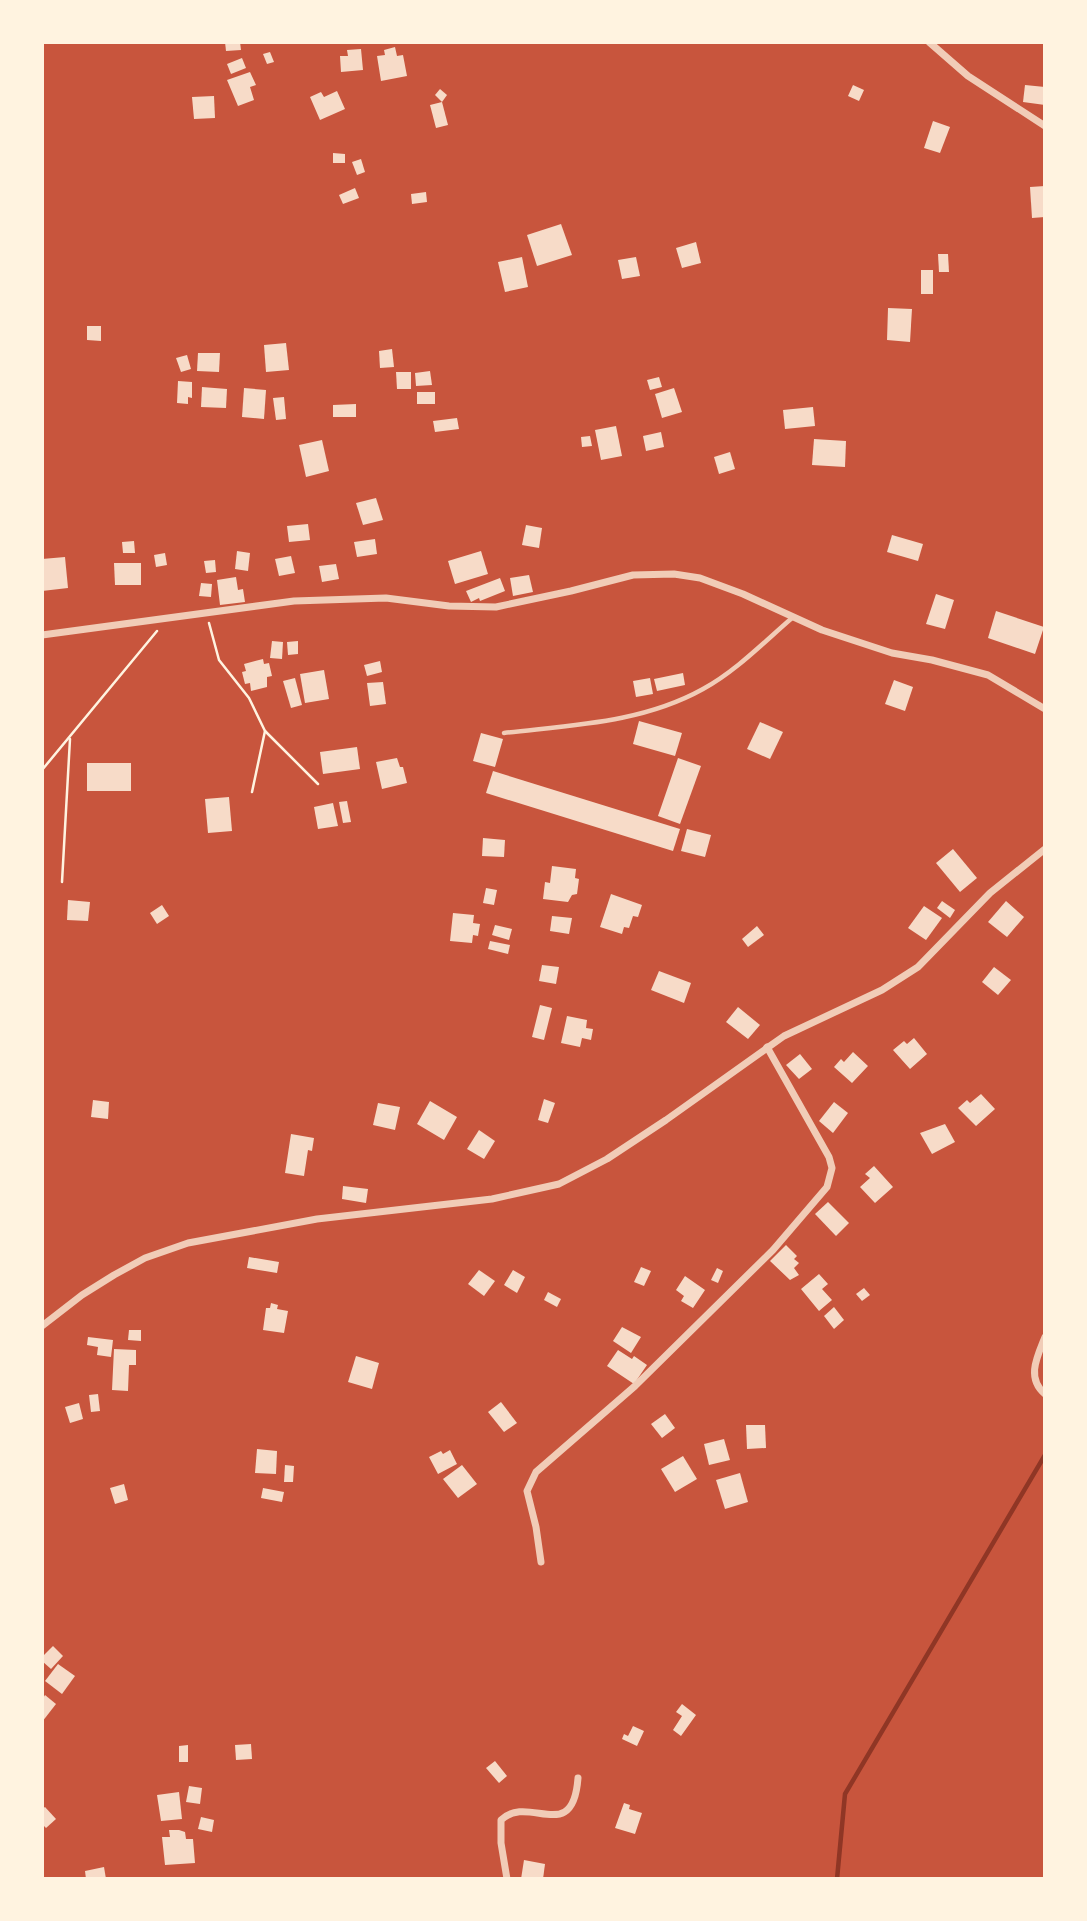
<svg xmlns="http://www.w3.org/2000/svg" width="1087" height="1921" font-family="'Exo 2',sans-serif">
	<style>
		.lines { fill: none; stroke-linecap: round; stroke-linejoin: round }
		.stream { stroke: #8f3625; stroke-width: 4.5 }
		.building { fill: #f7dbc8 }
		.path { stroke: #fff3e0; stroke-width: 2.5 }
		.service { stroke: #f1ccb7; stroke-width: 4.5 }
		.minor { stroke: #f1ccb7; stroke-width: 7 }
	</style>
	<rect width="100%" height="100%" fill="#c8553d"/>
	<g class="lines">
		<polyline class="stream" points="837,1879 845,1794 1045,1455"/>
	</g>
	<g class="building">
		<polygon points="225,42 240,42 241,50 226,51"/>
		<polygon points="395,47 397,56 403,55 407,76 381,81 377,56 385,55 384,50"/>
		<polygon points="361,49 363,70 341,72 340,56 348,56 347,50"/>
		<polygon points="270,52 274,62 267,64 263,54"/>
		<polygon points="242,58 246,68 231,74 227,64"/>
		<polygon points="250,72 256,85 250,87 254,100 238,106 227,80"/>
		<polygon points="853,85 864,90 859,101 848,96"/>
		<polygon points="1025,85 1045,87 1045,105 1023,102"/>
		<polygon points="440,89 447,95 442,102 435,95"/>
		<polygon points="337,91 345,109 320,120 310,97 321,92 324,97"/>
		<polygon points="214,96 215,118 194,119 192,97"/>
		<polygon points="442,102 448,125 436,128 430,105"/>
		<polygon points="933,121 950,127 940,153 924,148"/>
		<polygon points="333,153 345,154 345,163 333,163"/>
		<polygon points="361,159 365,172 357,175 352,162"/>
		<polygon points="1045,186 1045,217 1032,218 1030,187"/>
		<polygon points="355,188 359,198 343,204 339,195"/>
		<polygon points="426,192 427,202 412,204 411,194"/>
		<polygon points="561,224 572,255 537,266 527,235"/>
		<polygon points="696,242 701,263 682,268 676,248"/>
		<polygon points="938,254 948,254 949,272 939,272"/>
		<polygon points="522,257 528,287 505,292 498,262"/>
		<polygon points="636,257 640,276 622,279 618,260"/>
		<rect x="921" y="270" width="12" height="24"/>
		<polygon points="888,308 912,309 910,342 887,340"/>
		<polygon points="87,326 101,326 101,341 87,340"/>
		<polygon points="286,343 289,370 266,372 264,345"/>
		<polygon points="392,349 394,367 380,368 379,351"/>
		<polygon points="198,353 220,353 219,372 197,371"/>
		<polygon points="187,355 191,369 181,372 176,358"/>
		<polygon points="430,371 432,385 416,386 415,373"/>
		<polygon points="396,372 411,372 411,389 397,389"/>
		<polygon points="659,377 662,387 650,390 647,380"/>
		<polygon points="178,381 192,382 192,398 188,397 188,404 177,403"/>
		<polygon points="202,387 227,389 226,408 201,407"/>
		<polygon points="244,388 266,390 264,419 242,417"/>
		<polygon points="674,388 682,412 662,418 655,394"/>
		<rect x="417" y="392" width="18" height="12"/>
		<polygon points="284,397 286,419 276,420 273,398"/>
		<polygon points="356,404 356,417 333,417 333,405"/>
		<polygon points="813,407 815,426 785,429 783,410"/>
		<polygon points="457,418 459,429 435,432 433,421"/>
		<polygon points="616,426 622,456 601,460 595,430"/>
		<polygon points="661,432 664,447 646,451 643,436"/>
		<polygon points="590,436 592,446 582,447 581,437"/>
		<polygon points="814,439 846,441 845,467 812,465"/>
		<polygon points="322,440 329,471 306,477 299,445"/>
		<polygon points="730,452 735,469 719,474 714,457"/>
		<polygon points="376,498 383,520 363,525 356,503"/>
		<polygon points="308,524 310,540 289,542 287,526"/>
		<polygon points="526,525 542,528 539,548 522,545"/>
		<polygon points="892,535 923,544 918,561 887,552"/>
		<polygon points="375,539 377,554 357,557 354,542"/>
		<polygon points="134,541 135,553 123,553 122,542"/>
		<polygon points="237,551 250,553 248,571 235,569"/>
		<polygon points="481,551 488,574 455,584 448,561"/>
		<polygon points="165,553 167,565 156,567 154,555"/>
		<polygon points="291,556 295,573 279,576 275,559"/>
		<polygon points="65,557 68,588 42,591 42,559"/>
		<polygon points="215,560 216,572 206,573 204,561"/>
		<polygon points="114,563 141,563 141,585 115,585"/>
		<polygon points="336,564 339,579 322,582 319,566"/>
		<polygon points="529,575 533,592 513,596 510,578"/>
		<polygon points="236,577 238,590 243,589 245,602 220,605 217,580"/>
		<polygon points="500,578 505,591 480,601 479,598 471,602 466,591"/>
		<polygon points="201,583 212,584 211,597 199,596"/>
		<polygon points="936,594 954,600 945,629 926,624"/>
		<polygon points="996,611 1044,627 1035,654 988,638"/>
		<polygon points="272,641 283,642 282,659 270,658"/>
		<polygon points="298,641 298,654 288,655 287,642"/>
		<polygon points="263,659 264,664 269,663 272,676 267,677 267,687 251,691 250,683 245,684 242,672 246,671 244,664"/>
		<polygon points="380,661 382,672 367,676 364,665"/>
		<polygon points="324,670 329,699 305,703 300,674"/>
		<polygon points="683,673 685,685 657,691 654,679"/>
		<polygon points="295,678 302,705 291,708 283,681"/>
		<polygon points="650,678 653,694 636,697 633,681"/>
		<polygon points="894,680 913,687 905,711 885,704"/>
		<polygon points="383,682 386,704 370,706 367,683"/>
		<polygon points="639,721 682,733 675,756 633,744"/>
		<polygon points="760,722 783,732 770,759 747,749"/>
		<polygon points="481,733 503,739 495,767 473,761"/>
		<polygon points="357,747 360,769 323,774 320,752"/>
		<polygon points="397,758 400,767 403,767 407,783 382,789 376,762"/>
		<polygon points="678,758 701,766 680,824 658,816"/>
		<rect x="87" y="763" width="44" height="28"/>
		<polygon points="493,771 680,829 673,851 486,793"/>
		<polygon points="229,797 232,831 208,833 205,799"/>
		<polygon points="347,801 351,822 343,823 339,802"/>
		<polygon points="333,803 338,826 318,829 314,807"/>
		<polygon points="687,829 711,835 705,857 681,851"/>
		<polygon points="483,838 505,840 504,857 482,856"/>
		<polygon points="953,849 977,878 960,892 936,863"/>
		<polygon points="552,866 576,869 575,878 579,879 577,894 572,895 568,902 543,899 545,882 550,883"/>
		<polygon points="486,888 497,890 494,905 483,903"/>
		<polygon points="611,894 642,905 638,917 633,916 629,928 624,927 622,934 600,927"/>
		<polygon points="68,900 90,902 88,921 67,920"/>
		<polygon points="942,901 955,910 950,918 937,908"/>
		<polygon points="1006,901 1024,917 1007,937 988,922"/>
		<polygon points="162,905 169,916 157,924 150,913"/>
		<polygon points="924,906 942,918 926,940 908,928"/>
		<polygon points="453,913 474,915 473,923 480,924 478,936 473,935 472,943 450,941"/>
		<polygon points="552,916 572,918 569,934 550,931"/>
		<polygon points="495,925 512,929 509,940 492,935"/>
		<polygon points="757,926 764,935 748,947 742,939"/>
		<polygon points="490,941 510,945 508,954 488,949"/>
		<polygon points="542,965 559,967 556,984 539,981"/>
		<polygon points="994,967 1011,980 998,995 982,982"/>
		<polygon points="659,971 691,983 684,1003 651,990"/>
		<polygon points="540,1005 552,1008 544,1040 532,1037"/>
		<polygon points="738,1007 760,1025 748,1039 726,1022"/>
		<polygon points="567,1016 587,1020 586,1028 593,1029 591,1040 582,1038 580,1047 561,1043"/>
		<polygon points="914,1038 927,1054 910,1069 893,1050 904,1041 907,1044"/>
		<polygon points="853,1052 868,1066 852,1083 834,1067 841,1059 844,1062"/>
		<polygon points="800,1054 812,1069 799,1079 786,1065"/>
		<polygon points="981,1094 995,1109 976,1126 958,1108 967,1100 970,1103"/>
		<polygon points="544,1099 555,1103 548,1123 538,1120"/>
		<polygon points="93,1100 109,1102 108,1119 91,1117"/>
		<polygon points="430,1101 457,1117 444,1140 417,1124"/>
		<polygon points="834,1102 848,1113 833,1133 819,1121"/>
		<polygon points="378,1103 400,1107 395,1130 373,1125"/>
		<polygon points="945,1124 955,1142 932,1154 920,1133"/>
		<polygon points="479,1130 495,1141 484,1159 467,1149"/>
		<polygon points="291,1134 314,1138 312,1151 308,1150 304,1176 285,1173"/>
		<polygon points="874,1166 893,1187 875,1203 860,1187 870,1178 865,1174"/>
		<polygon points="343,1186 368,1189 366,1203 342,1199"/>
		<polygon points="828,1202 849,1223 836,1236 815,1214"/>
		<polygon points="786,1245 797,1256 794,1259 799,1263 794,1268 799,1275 790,1280 770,1261"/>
		<polygon points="249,1257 279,1262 277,1273 247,1268"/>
		<polygon points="641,1267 651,1271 644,1286 634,1282"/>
		<polygon points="717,1268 723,1271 718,1283 711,1280"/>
		<polygon points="479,1270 495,1281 484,1296 468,1284"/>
		<polygon points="513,1270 525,1277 517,1293 504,1285"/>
		<polygon points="819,1274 828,1284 822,1289 832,1300 819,1311 801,1289"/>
		<polygon points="685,1276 705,1290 693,1308 681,1301 684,1296 676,1290"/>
		<polygon points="864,1288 870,1295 862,1301 856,1294"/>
		<polygon points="548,1292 561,1299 557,1307 544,1300"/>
		<polygon points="271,1303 278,1305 277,1309 288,1311 284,1333 263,1330 266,1308 270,1308"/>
		<polygon points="834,1307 844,1320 834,1329 824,1316"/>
		<polygon points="622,1327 641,1337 631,1353 613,1341"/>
		<polygon points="129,1330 141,1330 141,1341 128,1340"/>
		<polygon points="88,1337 113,1340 111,1357 97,1355 98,1347 87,1345"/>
		<polygon points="114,1349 136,1350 136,1365 129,1365 128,1391 112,1390"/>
		<polygon points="618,1350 632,1359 634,1356 647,1365 634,1384 607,1366"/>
		<polygon points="356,1356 379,1363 372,1389 348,1382"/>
		<polygon points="98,1394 100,1411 91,1412 89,1395"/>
		<polygon points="501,1402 517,1423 504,1432 488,1412"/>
		<polygon points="79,1403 83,1419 70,1423 65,1407"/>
		<polygon points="665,1414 675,1428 662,1438 651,1424"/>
		<polygon points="746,1425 765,1425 766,1448 747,1449"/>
		<polygon points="724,1439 730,1460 709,1465 704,1444"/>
		<polygon points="257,1449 277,1451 276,1474 255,1473"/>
		<polygon points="450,1450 457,1464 438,1474 429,1457 441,1451 443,1454"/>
		<polygon points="683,1456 697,1479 675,1492 661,1469"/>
		<polygon points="285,1465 294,1466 293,1482 284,1482"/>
		<polygon points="462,1465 477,1484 458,1498 443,1479"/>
		<polygon points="740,1473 748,1502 725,1509 716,1480"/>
		<polygon points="124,1484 128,1500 115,1504 110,1488"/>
		<polygon points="263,1488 284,1492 282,1502 261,1498"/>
		<polygon points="53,1646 63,1656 51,1669 42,1661 42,1657"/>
		<polygon points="58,1664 75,1676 62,1694 45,1681"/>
		<polygon points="45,1695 56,1704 42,1722 42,1700"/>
		<polygon points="682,1704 696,1715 681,1736 673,1730 682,1716 676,1712"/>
		<polygon points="633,1726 644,1731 637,1746 622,1739 624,1734 628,1736"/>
		<polygon points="251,1744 252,1759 236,1760 235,1745"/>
		<polygon points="188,1745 188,1762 179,1762 179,1746"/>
		<polygon points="495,1761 507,1776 499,1783 486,1768"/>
		<polygon points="189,1786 202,1788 200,1804 186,1802"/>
		<polygon points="179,1792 182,1819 161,1821 157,1795"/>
		<polygon points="624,1803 630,1805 629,1809 642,1813 635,1834 615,1828"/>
		<polygon points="45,1807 56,1819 46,1828 42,1824 42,1809"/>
		<polygon points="201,1817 214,1820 212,1832 198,1829"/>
		<polygon points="169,1830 179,1830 185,1832 186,1839 193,1839 195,1863 165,1865 162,1837 170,1837"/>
		<polygon points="524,1860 545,1864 543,1879 521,1879"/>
		<polygon points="104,1867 106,1879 86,1879 85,1871"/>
	</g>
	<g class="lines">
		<g class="path">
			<polyline points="209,623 219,660 249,698 265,731 318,784"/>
			<polyline points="42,770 157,631"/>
			<polyline points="252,792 265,731"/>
			<polyline points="62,882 70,739"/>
		</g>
		<path class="service" d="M504,733C572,725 642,723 703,689C736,671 764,642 792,618"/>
		<g class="minor">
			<polyline points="929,42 968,76 1045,126"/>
			<polyline points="42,635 294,601 386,598 449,606 496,607 571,591 633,575 674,574 700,578 743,594 822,630 892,653 932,660 988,675 1045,709"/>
			<polyline points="42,1326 82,1295 114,1275 145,1258 188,1243 317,1219 492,1199 559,1184 607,1159 666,1120 784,1036 882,990 918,967 990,893 1045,849"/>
			<path d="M1045,1337C1037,1357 1026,1378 1045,1394"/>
			<polyline points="541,1562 536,1527 527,1491 536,1472 635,1386 773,1250 827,1187 832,1168 829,1157 767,1047"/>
			<path d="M507,1879L501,1843V1820C529,1793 573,1846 578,1778"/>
		</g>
	</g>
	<rect width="1087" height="1921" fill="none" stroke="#fff3e0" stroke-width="88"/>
</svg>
